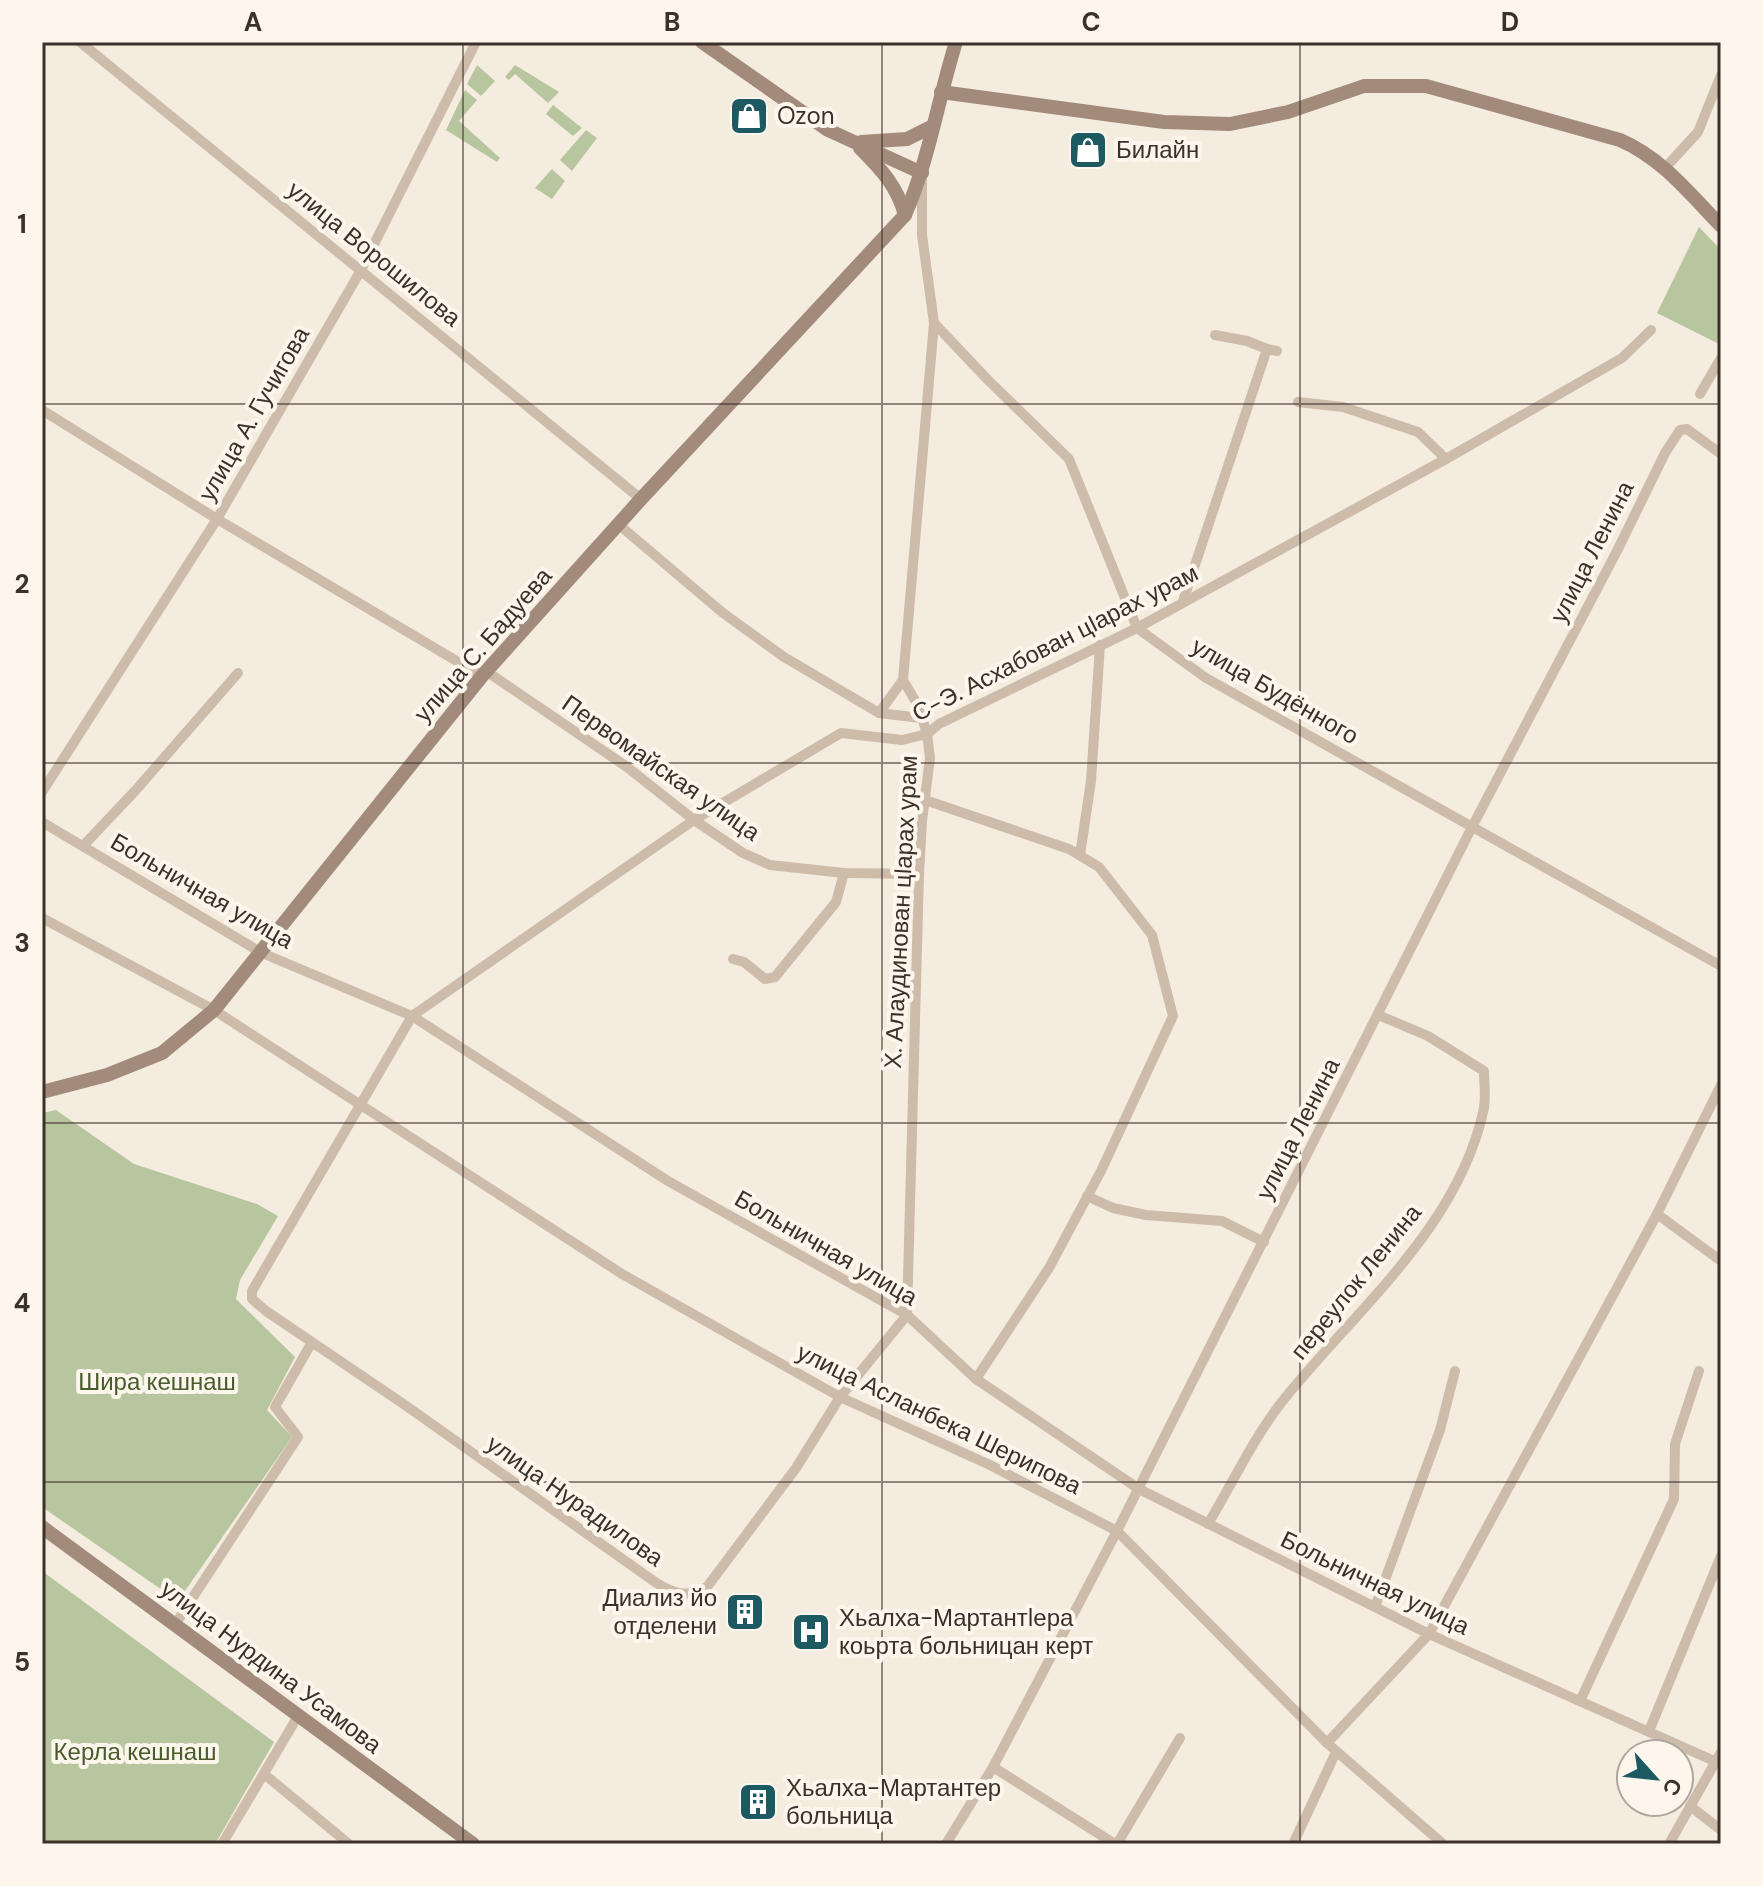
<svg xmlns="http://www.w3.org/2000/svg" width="1763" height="1886" font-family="'DM Sans',sans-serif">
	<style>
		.green { fill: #b7c69e }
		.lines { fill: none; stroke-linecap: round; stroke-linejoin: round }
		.street { stroke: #cebcaa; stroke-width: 10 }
		.secondary { stroke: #a38b7b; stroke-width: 14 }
		.grid { fill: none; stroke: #3c302a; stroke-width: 2; stroke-opacity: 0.55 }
		.labels { text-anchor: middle; stroke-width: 8; stroke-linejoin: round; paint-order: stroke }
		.poi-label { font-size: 24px; fill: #3c302a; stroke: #fcf6ed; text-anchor: start }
		.street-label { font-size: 24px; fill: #3c302a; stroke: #fcf6ed }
		.park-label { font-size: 24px; fill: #485c2c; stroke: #fcf6ed }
		.neatline { fill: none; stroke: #3c302a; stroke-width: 3 }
		.grid-label { font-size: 26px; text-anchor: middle; font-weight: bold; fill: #3c302a }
	</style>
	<rect width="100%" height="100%" fill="#f5ece0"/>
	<g class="green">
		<polygon points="477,65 495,81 481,96 467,84"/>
		<polygon points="515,65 559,92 548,103 515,74 509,80 505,77"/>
		<polygon points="465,90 477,100 459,121 500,158 497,162 446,130"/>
		<polygon points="553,105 582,128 573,136 546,114"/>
		<polygon points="586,130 597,138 572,171 560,160"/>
		<polygon points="552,169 565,181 552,199 535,188"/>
		<polygon points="1699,227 1721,250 1721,345 1657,313"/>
		<polygon points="56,1110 134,1164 257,1204 278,1216 240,1280 236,1299 295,1357 267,1410 292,1437 178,1601 42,1507 42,1113"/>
		<polygon points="42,1571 274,1742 215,1844 42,1844"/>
	</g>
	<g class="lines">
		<g class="street">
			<polyline points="80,42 641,499"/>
			<polyline points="1665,168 1698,132 1721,75"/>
			<path d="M922,179V235L934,323L903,680L919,707L927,734L930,758L922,821L919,874L907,1315L840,1397L796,1468L707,1587C686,1598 674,1594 655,1582L405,1405L266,1311L252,1299V1291L412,1016L694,820L841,733L902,740L927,734L939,724L1137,628L1446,459L1622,358L1651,330"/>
			<polyline points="934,323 987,379 1069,459 1137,628 1206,678 1721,966"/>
			<polyline points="1215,335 1247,341 1267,349"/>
			<polyline points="1700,394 1721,358"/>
			<polyline points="1298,402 1343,407 1418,432 1446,459"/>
			<polyline points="42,410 217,519 482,676"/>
			<polyline points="618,524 723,613 784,657 879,713 921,718"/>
			<polyline points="1183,601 1267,349 1277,351"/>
			<polyline points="486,671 627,767 694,820 743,853 770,865 844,873 919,874"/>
			<polyline points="879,713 903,680"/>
			<polyline points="42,792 217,519 361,270 476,42"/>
			<polyline points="925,800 1069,849 1099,867 1152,935 1173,1016 1101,1171 1049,1268 976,1379"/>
			<polyline points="42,822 262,953 412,1016 668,1181 907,1315 976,1379 1139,1489 1429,1634 1721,1764"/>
			<polyline points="83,846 135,791 238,673"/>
			<polyline points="1080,855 1091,781 1100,645"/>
			<polyline points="42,918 214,1010 622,1274 840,1397 990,1465 1117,1531 1327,1743 1443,1844"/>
			<polyline points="733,959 744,962 765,979 775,977 836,902 844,873"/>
			<polyline points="1087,1196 1113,1208 1146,1215 1222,1221 1264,1242"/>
			<polyline points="1657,1214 1721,1261"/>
			<path d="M1208,1524C1232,1484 1253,1439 1281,1403C1354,1311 1459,1228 1484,1108C1486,1096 1484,1083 1484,1071L1428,1036L1378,1015"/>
			<polyline points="1375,1607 1440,1430 1455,1371"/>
			<polyline points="176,1623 298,1437 275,1407 312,1342"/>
			<polyline points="1580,1701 1674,1499 1675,1444 1699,1371"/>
			<polyline points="1649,1731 1721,1556"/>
			<polyline points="1327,1743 1429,1634 1657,1214 1721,1085"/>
			<polyline points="993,1767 1115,1844"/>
			<polyline points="264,1774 349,1844"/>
			<polyline points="1690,1806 1721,1830"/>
			<polyline points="222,1844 298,1716"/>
			<polyline points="946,1844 993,1767 1117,1531 1472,827 1618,549 1665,453 1680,430 1687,429 1721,454"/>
			<polyline points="1117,1844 1180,1738"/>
			<polyline points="1293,1844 1336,1752"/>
			<polyline points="1669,1844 1721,1752"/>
		</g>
		<g class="secondary">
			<polyline points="702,42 828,130 922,173"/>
			<path d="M941,92L1164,122L1230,124L1288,112L1364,86H1426L1620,140C1662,158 1690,194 1721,226"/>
			<polyline points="861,142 907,139 933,126"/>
			<path d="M860,148C881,169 897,186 905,215"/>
			<path d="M42,1092L107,1075L162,1053L214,1010L482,676L641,499L905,215C929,160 938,99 956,42"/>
			<polyline points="42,1527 473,1844"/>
		</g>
	</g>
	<path class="grid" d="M463,42V1844M882,42V1844M1300,42V1844M42,404H1721M42,763H1721M42,1123H1721M42,1482H1721"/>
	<defs>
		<symbol id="shop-square" viewBox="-11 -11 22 22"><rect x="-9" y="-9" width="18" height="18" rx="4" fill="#1c5961" stroke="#fcf6ed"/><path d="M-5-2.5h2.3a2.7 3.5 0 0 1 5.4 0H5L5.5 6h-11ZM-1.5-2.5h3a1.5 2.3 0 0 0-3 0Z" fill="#fff"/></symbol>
		<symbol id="building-square" viewBox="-11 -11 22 22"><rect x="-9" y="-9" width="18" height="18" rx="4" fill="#1c5961" stroke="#fcf6ed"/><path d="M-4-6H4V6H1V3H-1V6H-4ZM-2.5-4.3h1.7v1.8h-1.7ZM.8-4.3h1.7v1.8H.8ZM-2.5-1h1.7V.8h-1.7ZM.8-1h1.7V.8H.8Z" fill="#fff"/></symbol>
		<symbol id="hospital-square" viewBox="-11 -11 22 22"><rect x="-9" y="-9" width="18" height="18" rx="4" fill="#1c5961" stroke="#fcf6ed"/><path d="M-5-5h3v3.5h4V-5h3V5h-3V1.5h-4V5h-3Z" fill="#fff"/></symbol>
	</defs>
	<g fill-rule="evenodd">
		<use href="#shop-square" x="727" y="94" width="44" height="44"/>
		<use href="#shop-square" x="1066" y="128" width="44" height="44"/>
		<use href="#building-square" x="723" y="1590" width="44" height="44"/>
		<use href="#hospital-square" x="789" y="1610" width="44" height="44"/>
		<use href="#building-square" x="736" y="1780" width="44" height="44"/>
	</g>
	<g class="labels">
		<g class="poi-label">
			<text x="777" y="124">Ozon</text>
			<text x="1116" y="158">Билайн</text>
			<text x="717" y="1606" text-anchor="end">Диализ йо<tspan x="717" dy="28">отделени</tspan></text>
			<text x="839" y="1626">Хьалха-МартантIера<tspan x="839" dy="28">коьрта больницан керт</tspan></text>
			<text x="786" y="1796">Хьалха-Мартантер<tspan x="786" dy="28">больница</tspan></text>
		</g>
		<g class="street-label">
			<text transform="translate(374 254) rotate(39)" y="8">улица Ворошилова</text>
			<text transform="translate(254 414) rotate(-60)" y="8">улица А. Гучигова</text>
			<text transform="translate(1592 552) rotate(-63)" y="8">улица Ленина</text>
			<text transform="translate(1055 643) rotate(-27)" y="8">С-Э. Асхабован цIарах урам</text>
			<text transform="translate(483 645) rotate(-49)" y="8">улица С. Бадуева</text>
			<text transform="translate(1275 691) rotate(30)" y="8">улица Будённого</text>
			<text transform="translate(661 768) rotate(35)" y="8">Первомайская улица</text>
			<text transform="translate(202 891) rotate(30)" y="8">Больничная улица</text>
			<text transform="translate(901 912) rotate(-87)" y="8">Х. Алаудинован цIарах урам</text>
			<text transform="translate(1298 1129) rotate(-63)" y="8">улица Ленина</text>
			<text transform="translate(826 1248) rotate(30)" y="8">Больничная улица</text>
			<text transform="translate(1356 1282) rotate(-51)" y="8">переулок Ленина</text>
			<text transform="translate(939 1419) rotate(26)" y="8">улица Асланбека Шерипова</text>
			<text transform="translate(575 1501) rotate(35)" y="8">улица Нурадилова</text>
			<text transform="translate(1375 1583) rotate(26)" y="8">Больничная улица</text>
			<text transform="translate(271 1667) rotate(37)" y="8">улица Нурдина Усамова</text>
		</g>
		<g class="park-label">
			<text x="157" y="1390">Шира кешнаш</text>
			<text x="135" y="1760">Керла кешнаш</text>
		</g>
	</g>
	<rect width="1763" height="1886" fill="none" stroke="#fcf6ed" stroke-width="88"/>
	<g transform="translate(1655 1778) rotate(117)"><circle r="38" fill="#fcf6ed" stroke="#afa79f" stroke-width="2"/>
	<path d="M0-6L14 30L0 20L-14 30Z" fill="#1c5961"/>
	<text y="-12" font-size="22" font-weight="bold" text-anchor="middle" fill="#3c302a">С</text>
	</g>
	<rect x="44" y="44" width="1675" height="1798" class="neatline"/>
	<g class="grid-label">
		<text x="253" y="31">A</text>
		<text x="672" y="31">B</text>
		<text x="1091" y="31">C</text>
		<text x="1510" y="31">D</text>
		<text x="22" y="233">1</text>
		<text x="22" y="593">2</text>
		<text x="22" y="952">3</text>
		<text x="22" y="1312">4</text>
		<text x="22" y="1671">5</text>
	</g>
</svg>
